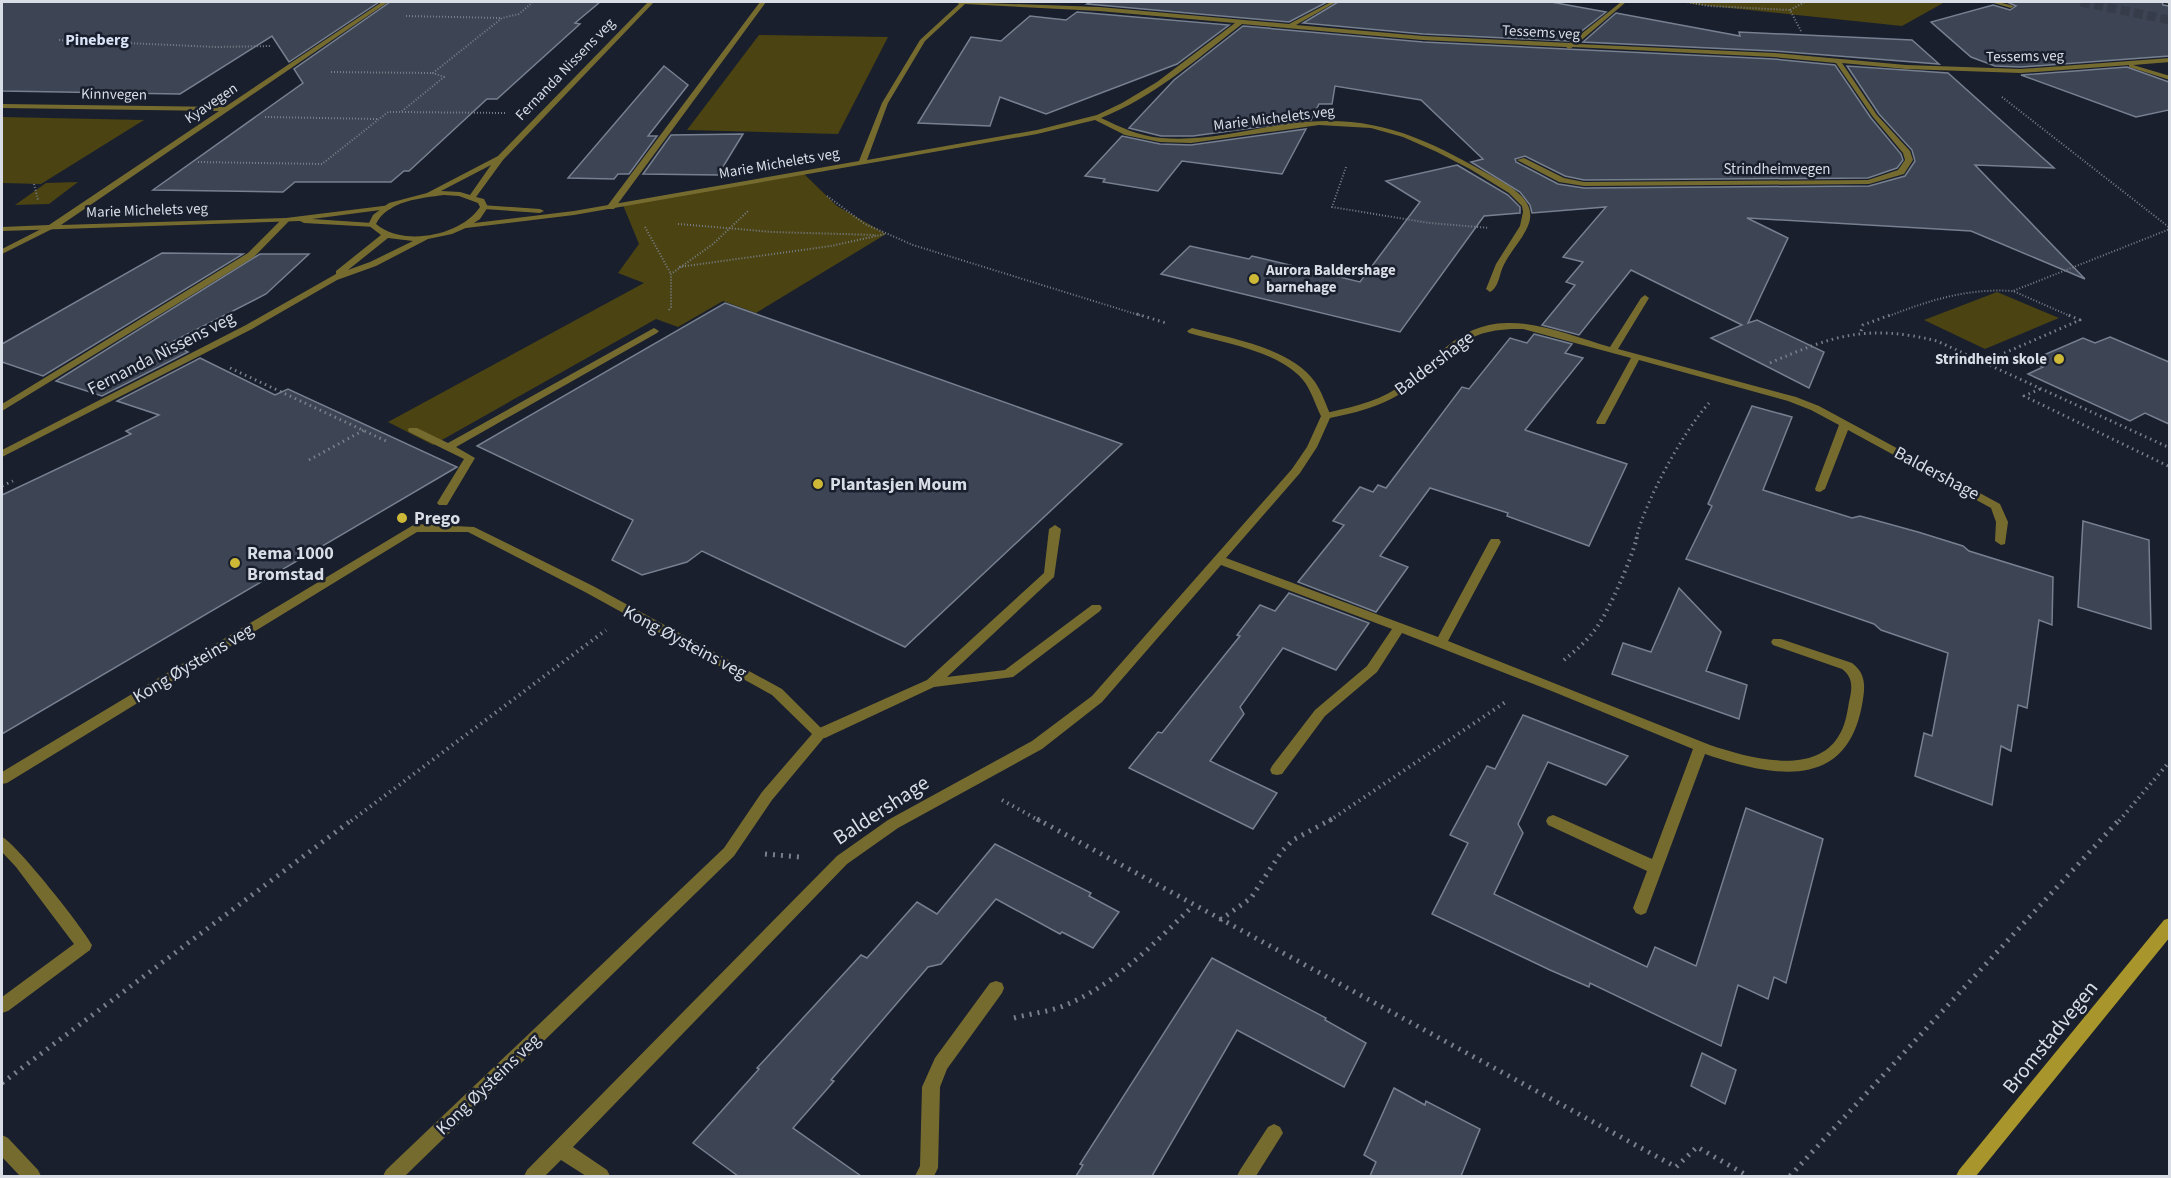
<svg xmlns="http://www.w3.org/2000/svg" width="2171" height="1178" font-family="'Source Sans 3',sans-serif">
	<style>
		.green { fill: #4b4312 }
		.building { fill: #3d4453; stroke: #778090; stroke-width: 1.5 }
		.lines { fill: none; stroke-linecap: round; stroke-linejoin: round }
		.trunk-tunnel { stroke: #363c49; stroke-width: 9; stroke-dasharray: 9 4.5; stroke-linecap: butt }
		.path-far3 { stroke: #7a808b; stroke-width: 2; stroke-dasharray: 1 2; stroke-linecap: butt }
		.path-far2 { stroke: #7a808b; stroke-width: 3; stroke-dasharray: 1.5 4; stroke-linecap: butt }
		.path-far1 { stroke: #7a808b; stroke-width: 4; stroke-dasharray: 1.5 4.5; stroke-linecap: butt }
		.path { stroke: #7a808b; stroke-width: 5; stroke-dasharray: 2 6; stroke-linecap: butt }
		.service { fill: #766b2f; fill-rule: evenodd }
		.minor { fill: #766b2f; fill-rule: evenodd }
		.tertiary { fill: #766b2f; fill-rule: evenodd }
		.secondary { fill: #a8962c; fill-rule: evenodd }
		.poi-dot { fill: #ceb837; stroke: #191f2d; stroke-width: 2 }
		.labels { text-anchor: middle; stroke-width: 5; stroke-linejoin: round; paint-order: stroke }
		.far-street-label { font-size: 15px; fill: #d8dde6; stroke: #191f2d }
		.far-poi-label { font-size: 15px; font-weight: bold; fill: #d8dde6; stroke: #191f2d; text-anchor: start }
		.far-neighbourhood-label { font-size: 16px; font-weight: bold; fill: #dae4f7; stroke: #191f2d }
		.street-label { font-size: 18px; fill: #d8dde6; stroke: #191f2d }
		.poi-label { font-size: 18px; font-weight: bold; fill: #d8dde6; stroke: #191f2d; text-anchor: start }
		.near-street-label { font-size: 21px; fill: #d8dde6; stroke: #191f2d }
	</style>
	<rect width="100%" height="100%" fill="#191f2d"/>
	<g class="green">
		<polygon points="1686,2 1945,2 1902,26 1692,4"/>
		<polygon points="759,35 888,37 838,134 687,130"/>
		<polygon points="2,117 144,120 41,184 2,183"/>
		<polygon points="803,173 837,206 886,234 756,313 723,301 678,327 656,319 433,445 388,422 644,283 618,273 639,244 623,205"/>
		<polygon points="78,182 49,204 15,205 46,183"/>
		<polygon points="1997,292 2059,318 1985,349 1924,320"/>
	</g>
	<g class="building">
		<polygon points="2,2 379,2 289,62 272,36 180,94 2,91"/>
		<polygon points="390,2 600,2 575,23 580,24 497,99 487,99 409,171 404,171 391,182 295,182 283,192 153,190 303,83 294,69"/>
		<polygon points="1091,2 1327,2 1289,22 1087,4"/>
		<polygon points="1338,2 1551,2 1606,12 1569,41 1423,34 1303,23"/>
		<polygon points="2007,2 2162,2 2163,5 2169,6 2169,56 2021,67 1995,66 1971,57 1931,22 1993,5 2010,10 2016,6"/>
		<polygon points="1077,12 1229,25 1177,64 1046,114 1000,97 990,126 918,123 971,37 1001,41 1030,16 1066,20"/>
		<polygon points="1616,13 1740,36 1739,32 1912,40 1939,64 1774,51 1583,42"/>
		<polygon points="1243,26 1423,42 1774,59 1835,65 1871,118 1901,154 1903,160 1897,168 1868,178 1584,180 1565,176 1525,156 1515,159 1516,162 1558,184 1584,188 1869,186 1905,176 1915,161 1912,150 1879,114 1847,66 1948,73 2054,168 1975,165 2085,279 1971,231 1747,218 1788,238 1748,323 1757,320 1824,352 1809,388 1711,338 1742,325 1631,270 1579,335 1542,325 1575,285 1566,282 1583,262 1563,257 1606,207 1532,213 1530,205 1520,192 1471,162 1483,159 1421,100 1335,86 1332,104 1319,104 1311,120 1193,136 1161,136 1129,128 1174,80"/>
		<polygon points="664,66 688,85 648,136 657,136 629,174 618,174 614,179 568,178"/>
		<polygon points="2127,67 2169,82 2169,110 2136,117 2021,75"/>
		<polygon points="1306,129 1282,174 1182,161 1158,191 1103,182 1105,179 1085,176 1122,136 1160,144 1191,145"/>
		<polygon points="743,134 718,175 643,174 671,135"/>
		<polygon points="1457,165 1508,195 1520,207 1520,213 1484,216 1400,332 1161,274 1190,246 1249,259 1252,256 1360,282 1420,202 1386,181"/>
		<polygon points="162,253 243,254 43,376 2,362 2,344"/>
		<polygon points="260,254 309,254 266,294 170,343 188,352 102,396 56,381"/>
		<polygon points="725,303 1122,444 905,647 702,551 687,562 642,575 612,560 633,520 477,446"/>
		<polygon points="1534,334 1572,344 1565,353 1583,358 1525,430 1627,464 1589,546 1507,516 1508,513 1430,488 1380,556 1408,567 1376,612 1298,582 1344,525 1333,521 1360,487 1373,492 1378,485 1386,488 1462,387 1469,389 1510,338 1527,343"/>
		<polygon points="2110,337 2169,362 2169,424 2145,413 2130,421 2028,374 2043,367 2030,361 2083,338 2095,343"/>
		<polygon points="200,358 275,395 288,389 457,467 2,734 2,495 131,434 126,431 159,415 117,401"/>
		<polygon points="1752,406 1792,417 1763,490 1852,518 1860,516 1918,532 1963,546 1969,551 2053,577 2052,625 2039,620 2027,708 2018,705 2011,751 2001,746 1992,805 1915,776 1924,733 1932,736 1948,653 1881,630 1874,624 1686,559 1712,506 1708,504"/>
		<polygon points="2083,521 2149,540 2151,629 2078,607"/>
		<polygon points="1679,588 1721,632 1706,671 1747,685 1739,719 1612,674 1623,643 1651,652"/>
		<polygon points="1289,593 1369,623 1336,670 1283,648 1240,707 1244,714 1210,761 1277,793 1253,829 1129,768 1158,732 1162,733 1240,636 1237,635 1260,605 1275,611"/>
		<polygon points="1523,715 1628,756 1606,785 1548,762 1518,824 1523,833 1494,894 1647,967 1655,947 1696,966 1746,808 1823,839 1786,983 1774,977 1768,999 1738,985 1721,1046 1590,983 1589,987 1550,970 1432,914 1468,843 1450,835 1487,766 1495,769"/>
		<polygon points="995,844 1091,893 1089,896 1119,912 1093,948 1062,932 1060,934 996,899 941,964 928,967 831,1080 834,1081 793,1128 861,1176 738,1176 693,1143 759,1069 757,1068 861,955 867,958 917,902 937,914"/>
		<polygon points="1212,958 1326,1018 1325,1020 1366,1043 1344,1087 1237,1030 1152,1176 1076,1176 1083,1165 1080,1164"/>
		<polygon points="1702,1053 1736,1070 1725,1104 1691,1086"/>
		<polygon points="1394,1088 1425,1105 1426,1101 1480,1129 1461,1176 1370,1176 1376,1162 1364,1155"/>
	</g>
	<g class="lines">
		<polyline class="trunk-tunnel" points="2081,2 2170,20"/>
		<g class="path-far3">
			<polyline points="1687,2 1709,6 1790,10"/>
			<polyline points="406,16 501,18"/>
			<polyline points="1801,31 1790,10 1805,2"/>
			<polyline points="59,40 216,47 271,46"/>
			<polyline points="331,72 433,73"/>
			<polyline points="2002,97 2170,228"/>
			<polyline points="505,113 401,112 444,77 433,73 502,18 519,14 533,2"/>
			<polyline points="265,117 378,119"/>
			<polyline points="198,162 322,164 388,112 401,112"/>
			<polyline points="1346,167 1332,207 1429,223 1489,228"/>
			<polyline points="34,184 38,200"/>
			<polyline points="827,196 865,224 913,245 1142,316"/>
			<polyline points="678,224 773,232 876,235"/>
			<polyline points="645,227 671,274"/>
			<polyline points="679,267 831,246 885,234"/>
			<polyline points="669,310 671,307 671,274 713,244 748,211"/>
			<path d="M1889,316C1930,300 1968,288 2013,291"/>
			<polyline points="2070,316 2013,291 2170,229"/>
		</g>
		<g class="path-far2">
			<polyline points="1137,314 1166,323"/>
			<polyline points="1861,331 1863,325 1893,314"/>
			<polyline points="1984,362 2080,320 2066,314"/>
			<path d="M1770,363C1834,335 1868,324 1937,341L2170,448"/>
			<polyline points="230,368 386,441"/>
			<polyline points="2040,389 2024,396 2170,467"/>
			<polyline points="309,460 364,430"/>
			<polyline points="2,486 13,481"/>
			<path d="M1636,539C1645,501 1683,432 1709,403"/>
		</g>
		<g class="path-far1">
			<path d="M1564,660C1575,651 1586,642 1594,631C1608,614 1632,558 1637,537"/>
			<polyline points="1002,800 1040,821"/>
			<polyline points="351,821 606,630"/>
			<polyline points="1329,821 1507,701"/>
			<polyline points="2119,821 2170,761"/>
		</g>
		<g class="path">
			<polyline points="1037,819 1676,1167 1697,1147 1748,1176"/>
			<polyline points="765,854 800,857"/>
			<polyline points="1220,920 1251,898 1282,851 1293,840 1332,819"/>
			<path d="M1014,1018C1032,1013 1051,1012 1068,1004C1117,983 1155,942 1193,906"/>
			<polyline points="2,1083 353,819"/>
			<polyline points="1790,1176 2120,819"/>
		</g>
		<g class="service">
			<polygon points="760,2 766,2 614,209 608,209 608,205"/>
			<polygon points="283,218 290,220 254,257 2,411 2,404 248,253"/>
			<polygon points="49,225 56,227 2,254 2,249"/>
			<polygon points="654,328 659,331 657,333 456,447 475,458 447,505 439,505 437,503 464,459 409,432 408,430 409,428 417,428 448,443"/>
			<path d="M1192,328C1229,338 1292,348 1315,382C1322,392 1326,405 1331,416L1330,418H1322C1316,407 1313,395 1306,384C1285,352 1224,343 1189,333L1187,331Z"/>
			<polygon points="1055,525 1061,529 1054,577 947,677 1005,670 1092,605 1100,605 1102,608 1100,611 1013,677 934,687 825,738 815,738 813,734 815,730 927,680 1044,573 1049,529"/>
		</g>
		<g class="minor">
			<polygon points="382,2 388,2 61,225 286,218 391,205 391,209 388,209 312,219 372,223 376,225 375,227 304,223 300,221 2,231 2,227 49,225 219,111 2,108 2,104 225,107"/>
			<path d="M956,2L1099,7L1289,24L1331,2H1336L1296,25L1423,36L1570,43L1621,2H1626L1577,44L1774,53L1906,65L2021,69L2170,58V62L2133,65L2170,76V80L2129,67V65L2021,73L1906,69L1842,63L1877,115L1910,151L1913,160L1904,174L1869,184L1584,186L1559,182L1517,160L1524,158L1564,178L1584,182L1868,180L1898,170L1905,160L1903,153L1873,117L1836,63L1774,57L1573,47L1569,49L1566,47L1423,40L1242,24C1198,58 1154,97 1101,118C1120,127 1139,136 1161,138C1204,142 1245,130 1287,124C1374,112 1423,137 1497,179C1517,190 1540,205 1526,230C1519,244 1508,254 1502,269C1499,277 1498,288 1490,292L1486,289L1496,264L1520,226L1523,212L1522,206L1509,193L1470,169L1437,152L1403,137L1371,128L1319,125L1191,143L1160,142L1125,135L1095,120L1037,134L574,215L466,228L462,226L466,224L574,211L859,161L882,103L920,40L959,4ZM965,4L1099,11L1235,23L1157,82L1122,103L1097,115L1037,130L867,160L888,103L925,41Z"/>
			<polygon points="1990,2 1998,2 2014,6 2011,8"/>
			<polygon points="2164,2 2170,2 2170,4 2165,3"/>
			<polygon points="481,205 540,209 544,211 540,213 484,209 481,209"/>
			<path d="M1645,295L1649,298L1618,349L1796,397L1819,406L2000,504L2008,522L2005,544L2001,545L1995,541L1996,522L1991,508L1848,430L1825,489L1820,492L1816,491L1815,489L1839,425L1811,410L1788,401L1639,360L1606,422L1605,424H1597L1596,422L1631,358L1523,329C1452,327 1451,363 1400,394C1379,407 1354,413 1330,418L1317,447L1300,473L1226,558L1438,637L1489,542L1491,539H1499L1501,542L1448,641L1710,745C1746,757 1813,777 1838,737C1845,727 1847,714 1849,702C1852,689 1854,678 1842,669L1773,645L1771,642L1773,639H1781L1852,663C1867,674 1865,688 1862,705C1846,793 1770,776 1705,754L1646,913L1641,915L1636,913L1633,908L1647,871L1548,825L1546,821L1548,817L1553,815L1558,817L1652,859L1693,749L1554,692L1402,633L1377,672L1325,716L1282,774L1277,775L1272,774L1270,770L1272,766L1315,710L1367,666L1392,629L1221,565L1102,702L1042,749L898,828L847,864L573,1147L607,1170L610,1176H586L561,1160L545,1176H524L527,1170L837,856L888,820L1032,741L1092,696L1292,469L1307,447L1322,414C1347,408 1374,403 1396,389C1435,363 1455,324 1507,323C1540,322 1578,338 1610,347L1641,298Z"/>
			<polygon points="415,524 474,527 593,586 782,689 827,734 772,800 734,856 405,1176 383,1176 386,1170 724,848 762,792 812,734 772,695 585,592 468,532 417,532 7,783 2,784 2,772"/>
			<path d="M2,837C15,842 84,929 92,945L90,950L8,1011L2,1013V997L74,944L16,867L2,852Z"/>
			<polygon points="996,981 1002,983 1004,988 1002,993 947,1069 940,1087 938,1168 934,1176 915,1176 920,1166 922,1087 935,1058 990,983"/>
			<polygon points="1274,1124 1280,1127 1283,1133 1256,1176 1237,1176 1240,1170 1268,1127"/>
			<polygon points="2,1135 8,1138 38,1170 41,1176 20,1176 2,1157"/>
		</g>
		<path class="tertiary" d="M648,2H654L503,160L476,197L484,199L488,207L480,219L468,227L452,234L428,239L376,266L337,280L252,329L2,457V450L246,325L336,274V271L381,235L368,225L373,215L389,203L427,193L498,156ZM491,165L470,195L460,192L441,191ZM444,195L459,196L478,203L480,207C461,236 403,247 376,224C387,201 421,198 444,195ZM388,238L413,241L370,262L348,270Z"/>
		<polygon class="secondary" points="2170,918 2170,937 1976,1176 1956,1176 1959,1170 2164,920"/>
	</g>
	<g class="poi-dot">
		<circle cx="1254" cy="279" r="6"/>
		<circle cx="2059" cy="359" r="6"/>
		<circle cx="818" cy="484" r="6"/>
		<circle cx="402" cy="518" r="6"/>
		<circle cx="235" cy="563" r="6"/>
	</g>
	<g class="labels">
		<g class="far-street-label">
			<text transform="translate(1541 32) rotate(3)" y="5">Tessems veg</text>
			<text transform="translate(2025 56) rotate(-1)" y="5">Tessems veg</text>
			<text transform="translate(565 69) rotate(-46)" y="5">Fernanda Nissens veg</text>
			<text transform="translate(114 94) rotate(1)" y="5">Kinnvegen</text>
			<text transform="translate(211 103) rotate(-34)" y="5">Kyavegen</text>
			<text transform="translate(1274 118) rotate(-7)" y="5">Marie Michelets veg</text>
			<text transform="translate(779 163) rotate(-10)" y="5">Marie Michelets veg</text>
			<text x="1777" y="174">Strindheimvegen</text>
			<text transform="translate(147 210) rotate(-2)" y="5">Marie Michelets veg</text>
		</g>
		<g class="far-poi-label">
			<text x="1266" y="275">Aurora Baldershage<tspan x="1266" dy="17">barnehage</tspan></text>
			<text x="2047" y="364" text-anchor="end">Strindheim skole</text>
		</g>
		<g class="far-neighbourhood-label">
			<text x="97" y="45">Pineberg</text>
		</g>
		<g class="street-label">
			<text transform="translate(161 353) rotate(-27)" y="6">Fernanda Nissens veg</text>
			<text transform="translate(1434 363) rotate(-37)" y="6">Baldershage</text>
			<text transform="translate(1937 473) rotate(28)" y="6">Baldershage</text>
			<text transform="translate(685 642) rotate(28)" y="6">Kong Øysteins veg</text>
			<text transform="translate(193 663) rotate(-31)" y="6">Kong Øysteins veg</text>
			<text transform="translate(488 1084) rotate(-44)" y="6">Kong Øysteins veg</text>
		</g>
		<g class="poi-label">
			<text x="830" y="490">Plantasjen Moum</text>
			<text x="414" y="524">Prego</text>
			<text x="247" y="559">Rema 1000<tspan x="247" dy="21">Bromstad</tspan></text>
		</g>
		<g class="near-street-label">
			<text transform="translate(881 810) rotate(-33)" y="7">Baldershage</text>
			<text transform="translate(2050 1037) rotate(-51)" y="7">Bromstadvegen</text>
		</g>
	</g>
	<rect width="2171" height="1178" fill="none" stroke="#d8dde6" stroke-width="6"/>
</svg>
